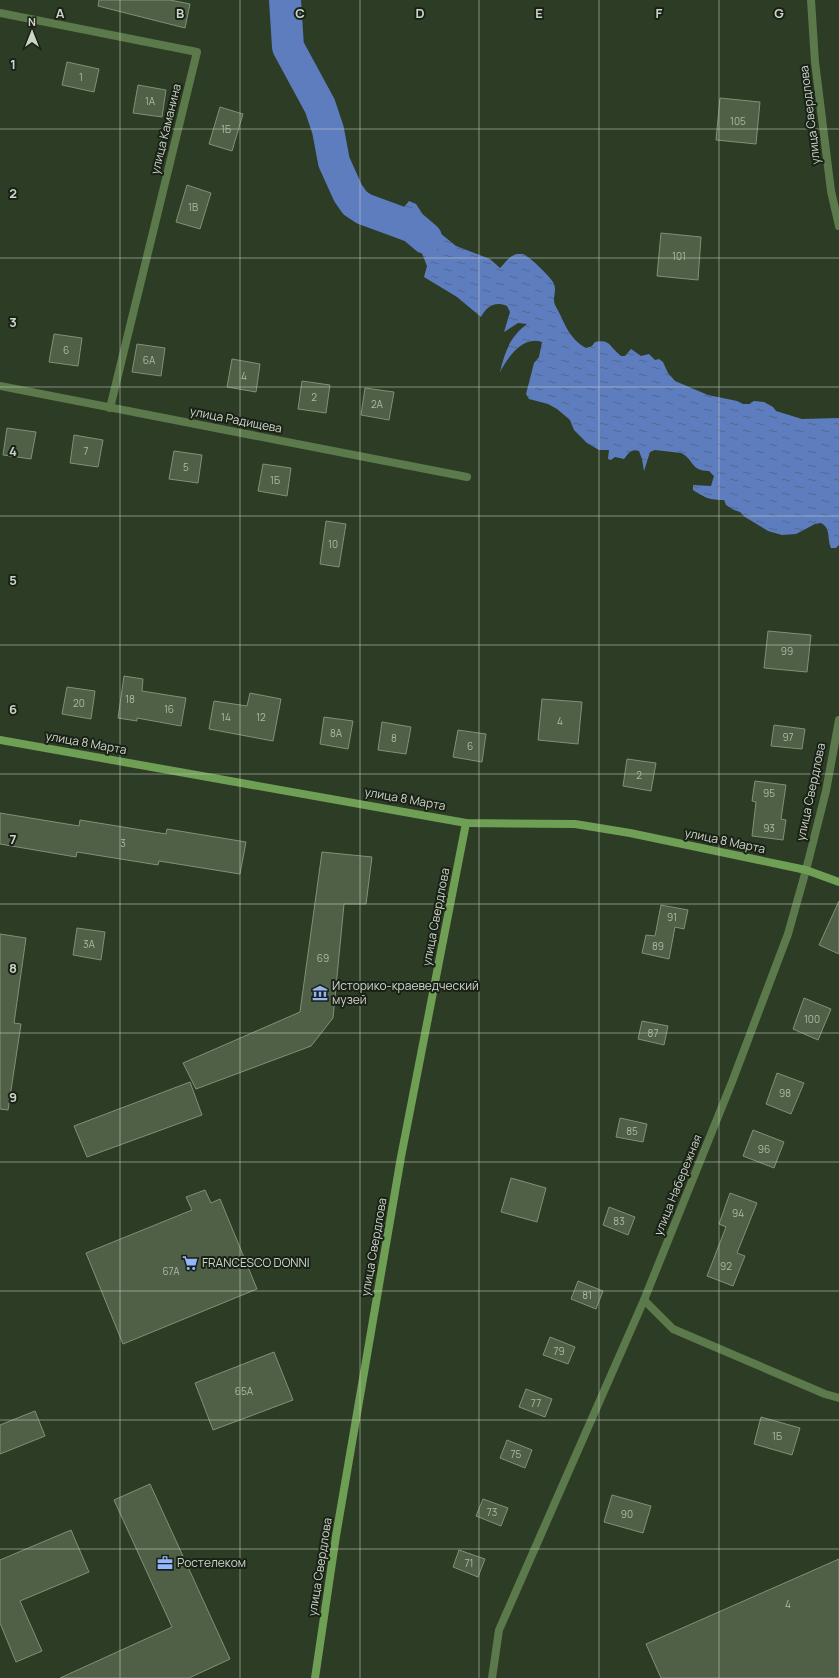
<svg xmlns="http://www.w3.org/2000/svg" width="839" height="1678" font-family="Manrope,sans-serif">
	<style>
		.water { fill: url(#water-ripples) }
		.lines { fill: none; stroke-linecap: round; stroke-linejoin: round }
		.river { stroke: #5d7dbf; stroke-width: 32 }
		.building { fill: #506047; stroke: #809177 }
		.street { stroke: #5c794c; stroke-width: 8 }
		.secondary { stroke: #6f9e55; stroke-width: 8 }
		.grid { fill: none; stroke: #ccd6c8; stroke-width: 1; stroke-opacity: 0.55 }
		.labels { text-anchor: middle; stroke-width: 4; stroke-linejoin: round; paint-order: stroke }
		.number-label { font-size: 10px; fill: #adb8a8 }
		.street-label { font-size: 12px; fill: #ccd6c8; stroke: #1a2116 }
		.poi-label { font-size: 12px; fill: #ccd6c8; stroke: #1a2116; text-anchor: start }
		.grid-label { font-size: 13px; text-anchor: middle; font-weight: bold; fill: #ccd6c8; stroke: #1a2116; stroke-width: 4; stroke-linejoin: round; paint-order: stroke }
	</style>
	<defs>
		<pattern id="water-ripples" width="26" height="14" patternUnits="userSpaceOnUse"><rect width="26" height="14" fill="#5d7dbf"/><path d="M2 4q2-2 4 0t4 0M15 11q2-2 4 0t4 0" fill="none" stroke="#526891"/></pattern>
	</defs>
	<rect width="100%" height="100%" fill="#2d3c25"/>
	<path class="water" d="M409,201L416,204L433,230L440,233L456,246L490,259L500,268C505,263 509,256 517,254C517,254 522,254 523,254C528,255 552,278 554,284C557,291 552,298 555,305C565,322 567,337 586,348L592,346L595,342C611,339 609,347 621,356H625L631,349L641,356L649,354L655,360L659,359L663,362L668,373L675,381L708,395L737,401L743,404H749L754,401L764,402L773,407L776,411L802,419L839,418V545L836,548H831C827,539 831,528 821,523L815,524L796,534L782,535L768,531L745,517L740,512L734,510L726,505L724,500C709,500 706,498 693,490V485L711,486L714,476L709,471C690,471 694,459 681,453L655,450L650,452L644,471L642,459L639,451C631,448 628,454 624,459L615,457L611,460L608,459L609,450H599L587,443L574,430L570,420L557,409L548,404L529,399L526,394L534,363L539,357L542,342C523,335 508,357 500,372C505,351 510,337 527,324L518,323L504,332L510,312L507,306C495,301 487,306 481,317L457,297L424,277L427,266C423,257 419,242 411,235C403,228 393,228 388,218L408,214L404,207Z"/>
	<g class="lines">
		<polyline class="river" points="285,0 288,47 320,106 328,130 334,162 348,193 355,203 364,209 413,227 426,238"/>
	</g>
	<g class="building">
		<polygon points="99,0 170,0 190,4 185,28 98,6"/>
		<polygon points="67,62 99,69 94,92 62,85"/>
		<polygon points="138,85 166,90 162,117 133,113"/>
		<polygon points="720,98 760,102 756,144 716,140"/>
		<polygon points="220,107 243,114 232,151 209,144"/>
		<polygon points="187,185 211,193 200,229 176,222"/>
		<polygon points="661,233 701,237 698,280 657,276"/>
		<polygon points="54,334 82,338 78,366 49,362"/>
		<polygon points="137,344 165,348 161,376 132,372"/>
		<polygon points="232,359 260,364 256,392 227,387"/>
		<polygon points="302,381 330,385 326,413 298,409"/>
		<polygon points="365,388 394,392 389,420 361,415"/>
		<polygon points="7,428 36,432 31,459 3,455"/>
		<polygon points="74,435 103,440 98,467 70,463"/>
		<polygon points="174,451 202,455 198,483 169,479"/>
		<polygon points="263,464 291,468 287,496 258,491"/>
		<polygon points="326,521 346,524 339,567 320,564"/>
		<polygon points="768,631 811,635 807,672 764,668"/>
		<polygon points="124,676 143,679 142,691 186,698 181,726 137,718 137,721 118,718"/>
		<polygon points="67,687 95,691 91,719 62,714"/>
		<polygon points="250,693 281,699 273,741 209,729 214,701 247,706"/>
		<polygon points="542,699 582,702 578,744 538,740"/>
		<polygon points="324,717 353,721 348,749 320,744"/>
		<polygon points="382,722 411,727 406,754 378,750"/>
		<polygon points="774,725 805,729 802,749 771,746"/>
		<polygon points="458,730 486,734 482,762 453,757"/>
		<polygon points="627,759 656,763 651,791 623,786"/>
		<polygon points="755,781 786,785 781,819 786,820 783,840 752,836 756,802 752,801"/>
		<polygon points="0,813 79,826 80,820 166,834 167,829 246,842 240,874 159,861 158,865 77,852 76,857 0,844"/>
		<polygon points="322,852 372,857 366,904 344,904 333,1018 311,1046 196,1089 183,1063 300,1012"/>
		<polygon points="839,901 839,954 819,945"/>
		<polygon points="661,905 688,910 684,929 675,927 669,959 642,953 646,935 655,936"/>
		<polygon points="77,928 105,932 101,960 73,955"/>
		<polygon points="0,934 26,938 14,1023 21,1024 8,1110 0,1109"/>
		<polygon points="804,998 831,1009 818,1040 793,1029"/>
		<polygon points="642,1021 668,1026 664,1045 638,1039"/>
		<polygon points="777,1073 804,1083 791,1114 766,1104"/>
		<polygon points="190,1082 202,1115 87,1157 74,1126"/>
		<polygon points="620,1118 647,1124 643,1142 616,1137"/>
		<polygon points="753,1130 784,1142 774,1168 743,1156"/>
		<polygon points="511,1178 546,1188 537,1222 501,1212"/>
		<polygon points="205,1190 211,1203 220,1199 257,1289 123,1344 86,1253 192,1210 186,1197"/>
		<polygon points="730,1193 757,1203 737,1253 745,1256 733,1286 707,1276 726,1227 719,1224"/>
		<polygon points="609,1207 635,1217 628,1235 603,1225"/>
		<polygon points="578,1281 603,1291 596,1309 571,1299"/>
		<polygon points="550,1337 575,1347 568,1364 543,1355"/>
		<polygon points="274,1352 293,1400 213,1430 195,1383"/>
		<polygon points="526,1389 552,1399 545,1417 519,1407"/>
		<polygon points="35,1411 45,1436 0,1454 0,1425"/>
		<polygon points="761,1417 800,1428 792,1455 754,1444"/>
		<polygon points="507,1440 532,1450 525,1468 500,1458"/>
		<polygon points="150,1484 230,1659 189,1678 60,1678 172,1627 114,1500"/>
		<polygon points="612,1495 651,1506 643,1533 604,1522"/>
		<polygon points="483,1499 508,1508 501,1526 476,1516"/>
		<polygon points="71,1530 89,1572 20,1601 42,1651 16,1662 0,1623 0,1560"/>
		<polygon points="459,1550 485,1559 478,1577 453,1567"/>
		<polygon points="839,1559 839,1678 661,1678 646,1644"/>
	</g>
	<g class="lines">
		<g class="street">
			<polyline points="811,0 815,62 831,191 839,226"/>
			<polyline points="0,13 197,52 110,408"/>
			<polyline points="0,386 467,477"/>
			<polyline points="644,1300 673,1329 825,1394 839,1398"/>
			<polyline points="492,1678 499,1630 644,1300 732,1082 788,934 806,870 826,791 839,720"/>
		</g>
		<g class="secondary">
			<polyline points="0,740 466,823 575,824 630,833 806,870 839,882"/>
			<polyline points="315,1678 336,1536 401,1157 466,823"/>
		</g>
	</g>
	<path class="grid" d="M120,0V1678M240,0V1678M360,0V1678M479,0V1678M599,0V1678M719,0V1678M0,129H839M0,258H839M0,387H839M0,516H839M0,645H839M0,774H839M0,904H839M0,1033H839M0,1162H839M0,1291H839M0,1420H839M0,1549H839"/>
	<defs>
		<symbol id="museum-bare" viewBox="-9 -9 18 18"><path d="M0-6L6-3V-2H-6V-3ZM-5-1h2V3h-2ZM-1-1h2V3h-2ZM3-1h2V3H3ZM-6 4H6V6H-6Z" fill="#93b7fd" stroke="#1a2116" stroke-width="2.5" paint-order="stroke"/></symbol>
		<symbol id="supermarket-bare" viewBox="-9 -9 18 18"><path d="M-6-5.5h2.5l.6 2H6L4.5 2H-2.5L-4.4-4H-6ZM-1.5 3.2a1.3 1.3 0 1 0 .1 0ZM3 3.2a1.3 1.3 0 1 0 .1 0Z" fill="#93b7fd" stroke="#1a2116" stroke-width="2.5" paint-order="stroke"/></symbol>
		<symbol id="office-bare" viewBox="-9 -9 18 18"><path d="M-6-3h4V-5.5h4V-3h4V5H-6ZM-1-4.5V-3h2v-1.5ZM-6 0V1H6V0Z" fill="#93b7fd" stroke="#1a2116" stroke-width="2.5" paint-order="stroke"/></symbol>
	</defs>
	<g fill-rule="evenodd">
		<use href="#museum-bare" x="309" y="982" width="22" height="22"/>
		<use href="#supermarket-bare" x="179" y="1252" width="22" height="22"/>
		<use href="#office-bare" x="154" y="1552" width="22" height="22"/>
	</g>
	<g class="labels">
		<g class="number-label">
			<text x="81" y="81">1</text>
			<text x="150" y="105">1А</text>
			<text x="738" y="125">105</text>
			<text x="226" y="133">1Б</text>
			<text x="193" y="211">1В</text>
			<text x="679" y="260">101</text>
			<text x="66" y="354">6</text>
			<text x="149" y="364">6А</text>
			<text x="244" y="380">4</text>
			<text x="314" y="401">2</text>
			<text x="377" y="408">2А</text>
			<text x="86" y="455">7</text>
			<text x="186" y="471">5</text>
			<text x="275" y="484">1Б</text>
			<text x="333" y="548">10</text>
			<text x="787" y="655">99</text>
			<text x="130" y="703">18</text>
			<text x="79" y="707">20</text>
			<text x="169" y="713">16</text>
			<text x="226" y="721">14</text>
			<text x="261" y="721">12</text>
			<text x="560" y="725">4</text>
			<text x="336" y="737">8А</text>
			<text x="788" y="741">97</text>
			<text x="394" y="742">8</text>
			<text x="470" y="750">6</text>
			<text x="639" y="779">2</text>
			<text x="769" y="797">95</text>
			<text x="769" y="832">93</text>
			<text x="123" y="847">3</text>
			<text x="672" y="921">91</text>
			<text x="89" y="948">3А</text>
			<text x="658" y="950">89</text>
			<text x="323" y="962">69</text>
			<text x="812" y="1023">100</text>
			<text x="653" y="1037">87</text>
			<text x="785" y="1097">98</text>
			<text x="632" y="1135">85</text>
			<text x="764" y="1153">96</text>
			<text x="738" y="1217">94</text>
			<text x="619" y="1225">83</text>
			<text x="726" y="1270">92</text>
			<text x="171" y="1275">67А</text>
			<text x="587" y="1299">81</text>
			<text x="559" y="1355">79</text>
			<text x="244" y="1395">65А</text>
			<text x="536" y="1407">77</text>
			<text x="777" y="1440">1Б</text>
			<text x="516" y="1458">75</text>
			<text x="492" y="1516">73</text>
			<text x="627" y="1518">90</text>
			<text x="469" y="1567">71</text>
			<text x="788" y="1608">4</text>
		</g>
		<g class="street-label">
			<text transform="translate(810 115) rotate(-97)" y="4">улица Свердлова</text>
			<text transform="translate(166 129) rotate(-76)" y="4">улица Каманина</text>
			<text transform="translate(236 420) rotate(11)" y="4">улица Радищева</text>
			<text transform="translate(86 743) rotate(10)" y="4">улица 8 Марта</text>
			<text transform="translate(811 792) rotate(-78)" y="4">улица Свердлова</text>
			<text transform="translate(405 799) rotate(10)" y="4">улица 8 Марта</text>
			<text transform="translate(725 841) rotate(12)" y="4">улица 8 Марта</text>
			<text transform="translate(436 917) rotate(-79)" y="4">улица Свердлова</text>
			<text transform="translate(678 1185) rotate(-68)" y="4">улица Набережная</text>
			<text transform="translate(374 1247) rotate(-80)" y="4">улица Свердлова</text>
			<text transform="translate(320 1567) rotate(-81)" y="4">улица Свердлова</text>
		</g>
		<g class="poi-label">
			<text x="332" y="990">Историко-краеведческий<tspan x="332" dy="14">музей</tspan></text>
			<text x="202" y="1267">FRANCESCO DONNI</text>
			<text x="177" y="1567">Ростелеком</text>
		</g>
	</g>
	<g class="grid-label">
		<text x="60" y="18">A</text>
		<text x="180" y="18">B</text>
		<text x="300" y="18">C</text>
		<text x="420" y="18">D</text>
		<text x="539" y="18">E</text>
		<text x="659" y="18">F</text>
		<text x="779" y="18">G</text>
		<text x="13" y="69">1</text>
		<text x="13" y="198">2</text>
		<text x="13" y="327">3</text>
		<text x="13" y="456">4</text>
		<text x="13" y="585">5</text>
		<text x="13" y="714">6</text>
		<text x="13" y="844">7</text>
		<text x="13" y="973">8</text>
		<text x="13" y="1102">9</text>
	</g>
	<g transform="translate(32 32)" stroke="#1a2116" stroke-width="3" paint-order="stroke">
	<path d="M0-3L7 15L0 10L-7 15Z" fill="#ccd6c8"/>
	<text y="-6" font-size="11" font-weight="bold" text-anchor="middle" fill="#ccd6c8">N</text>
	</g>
</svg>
